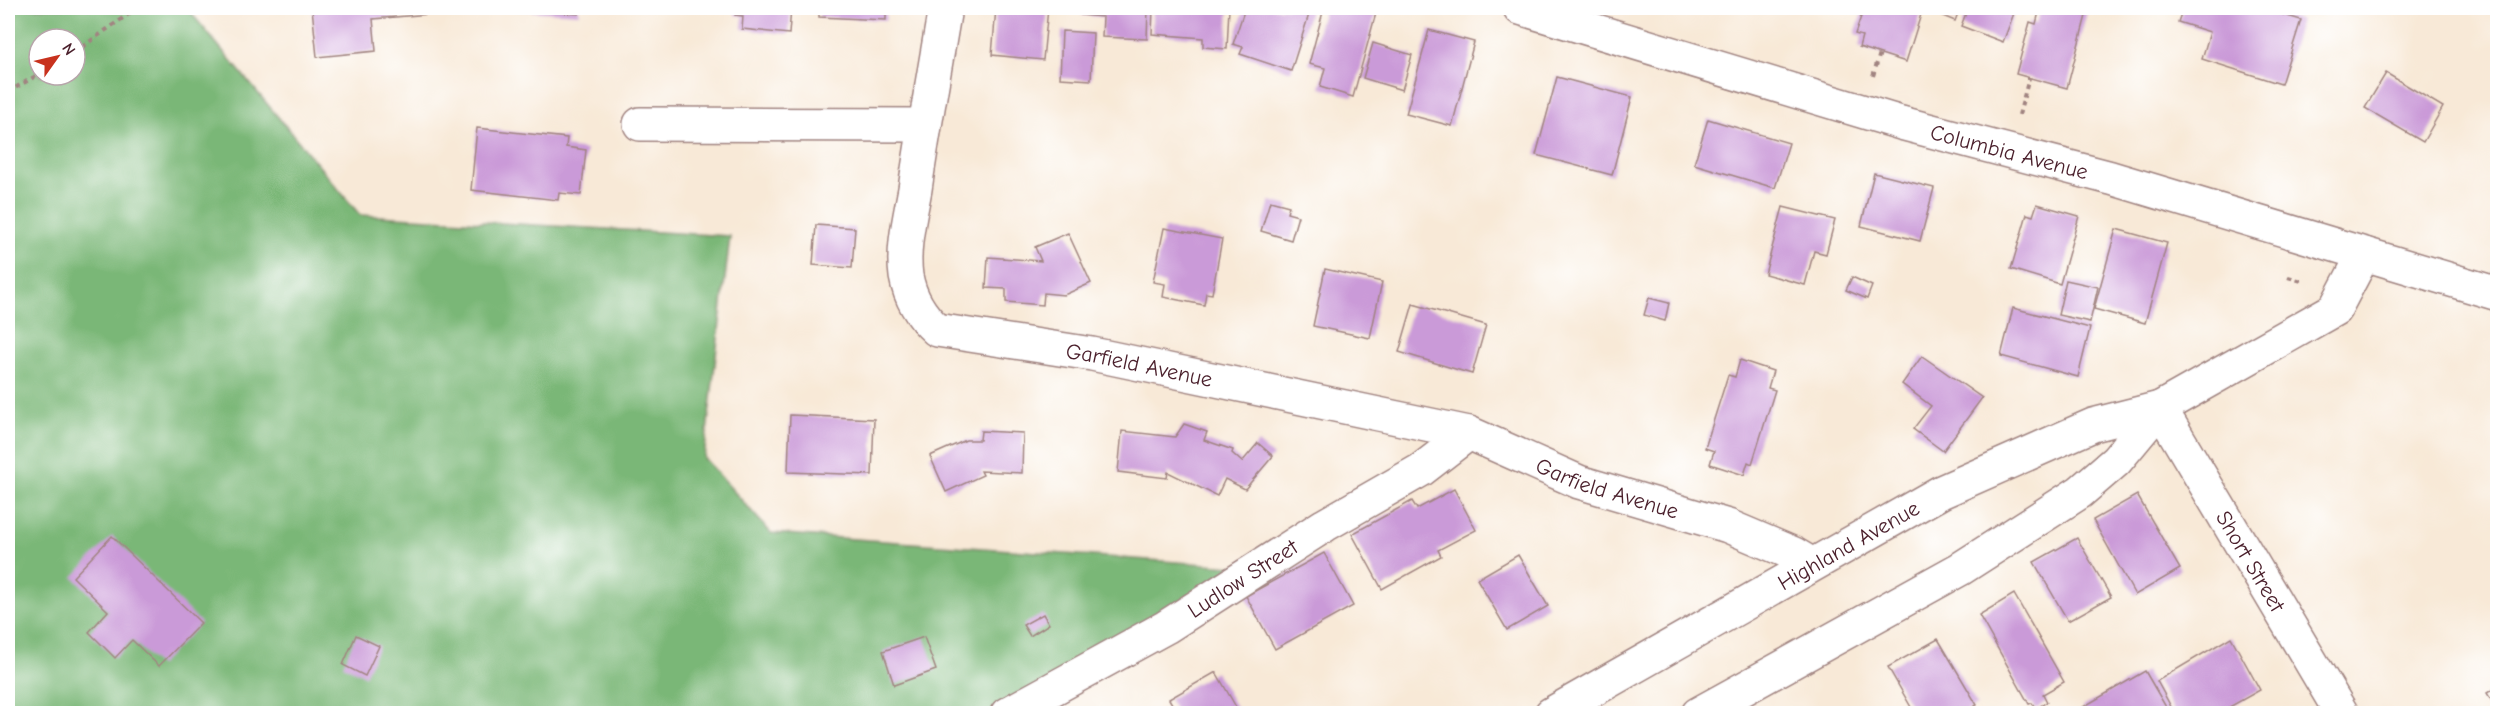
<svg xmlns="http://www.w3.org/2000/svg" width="2505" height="721" font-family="'Comic Neue',sans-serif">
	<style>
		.forest { fill: #7ab777; stroke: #626b51; stroke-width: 1.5; fill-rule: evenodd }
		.building { fill: #ca9ad8 }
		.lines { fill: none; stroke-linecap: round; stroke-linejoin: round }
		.minor-casing { stroke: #a18481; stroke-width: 36 }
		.path { stroke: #a18481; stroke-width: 4; stroke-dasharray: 4.5 4.5; stroke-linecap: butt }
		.minor { stroke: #fff; stroke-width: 33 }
		.labels { text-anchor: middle; stroke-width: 4.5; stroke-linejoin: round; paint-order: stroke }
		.street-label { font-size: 22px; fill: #4a1f2b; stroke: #fff }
	</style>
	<rect width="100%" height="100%" fill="#fff"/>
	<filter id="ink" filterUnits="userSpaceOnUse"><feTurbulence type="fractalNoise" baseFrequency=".0167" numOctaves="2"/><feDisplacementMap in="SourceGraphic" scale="12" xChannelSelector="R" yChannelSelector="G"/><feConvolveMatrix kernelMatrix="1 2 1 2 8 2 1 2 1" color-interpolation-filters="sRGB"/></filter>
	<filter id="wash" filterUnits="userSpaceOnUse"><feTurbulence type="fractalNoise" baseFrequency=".008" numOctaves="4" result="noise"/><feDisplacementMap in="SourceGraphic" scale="24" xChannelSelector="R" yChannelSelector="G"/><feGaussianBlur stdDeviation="1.35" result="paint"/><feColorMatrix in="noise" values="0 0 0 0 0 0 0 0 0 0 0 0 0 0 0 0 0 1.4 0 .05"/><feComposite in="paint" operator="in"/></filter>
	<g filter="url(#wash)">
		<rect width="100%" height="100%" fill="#f8e9d7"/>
		<path class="forest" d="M8,8H187L360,215L730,236L704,458L771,533L1261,568L1013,713H8ZM39,39H75V75H39Z"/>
		<g id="blocks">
			<g class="building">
				<polygon points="312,8 440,8 440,13 373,19 376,51 317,57"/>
				<polygon points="496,8 579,8 579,14 496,9"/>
				<polygon points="711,8 727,8 727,11"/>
				<polygon points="736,8 791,8 789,34 742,29 743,16 735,15"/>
				<polygon points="819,8 886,8 886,20 819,17"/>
				<polygon points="996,8 1048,8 1043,60 992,55"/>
				<polygon points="1081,8 1148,8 1147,39 1102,37 1103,17 1081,15"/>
				<polygon points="1153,8 1229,8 1227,49 1203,47 1203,38 1152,34"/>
				<polygon points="1245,8 1311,8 1291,71 1240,54 1243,47 1233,44"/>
				<polygon points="1324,8 1355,8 1376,13 1353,97 1320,87 1325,68 1309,64"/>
				<polygon points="1864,8 1960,8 1955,21 1923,8 1906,62 1859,47 1862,36 1855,34"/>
				<polygon points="1968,8 2016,8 2003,42 1961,26"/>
				<polygon points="2040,8 2088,8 2067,88 2016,74 2030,22 2036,24"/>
				<polygon points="2183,8 2260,8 2301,20 2281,84 2202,59 2210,32 2178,22"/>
				<polygon points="1429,30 1474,42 1452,126 1406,114"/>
				<polygon points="1062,31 1093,33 1091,80 1060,78"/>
				<polygon points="1373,43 1412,55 1402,90 1363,78"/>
				<polygon points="2386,73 2443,107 2423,142 2365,108"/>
				<polygon points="1557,77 1632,97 1612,175 1536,155"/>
				<polygon points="1708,119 1789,143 1775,188 1694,164"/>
				<polygon points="477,128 567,138 566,147 586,150 581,195 559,193 558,200 471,190"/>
				<polygon points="1874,173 1934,188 1920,241 1861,226"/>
				<polygon points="1270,201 1289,206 1287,213 1298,216 1291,240 1261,231"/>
				<polygon points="2037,204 2079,216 2060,284 2011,269 2027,214 2033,216"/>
				<polygon points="1783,207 1835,220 1826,254 1814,251 1805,285 1765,274"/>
				<polygon points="816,225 855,228 852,268 813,265"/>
				<polygon points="1164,228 1222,239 1212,294 1206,293 1204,305 1163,297 1165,284 1153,282"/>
				<polygon points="2116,229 2167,243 2145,323 2094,309"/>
				<polygon points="1068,233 1091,283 1064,295 1044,293 1043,305 1006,302 1006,289 986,288 988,257 1041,261 1035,247"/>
				<polygon points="1325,269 1382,282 1370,338 1313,326"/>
				<polygon points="1852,277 1872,286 1867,299 1846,290"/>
				<polygon points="2066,280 2098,287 2090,322 2058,315"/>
				<polygon points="1649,298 1669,303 1665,321 1644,315"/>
				<polygon points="1413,304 1486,325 1472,374 1399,352"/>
				<polygon points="2013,308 2090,328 2078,377 2001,356"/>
				<polygon points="1922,356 1982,398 1943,451 1913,429 1931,406 1902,384"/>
				<polygon points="1740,360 1773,371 1768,388 1775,390 1752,464 1748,462 1744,475 1710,464 1714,451 1705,448 1728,375 1735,377"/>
				<polygon points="790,415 874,419 872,475 788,472"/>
				<polygon points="1184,424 1207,432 1204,440 1233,450 1232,453 1242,462 1258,443 1273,456 1245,489 1225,479 1217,496 1168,472 1167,478 1118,472 1122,431 1175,437"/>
				<polygon points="981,431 1023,433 1022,473 981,471 983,475 946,492 930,456 966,440 980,440"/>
				<polygon points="1454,489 1476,530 1438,550 1441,556 1382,589 1352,534 1412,501 1417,509"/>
				<polygon points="2137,495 2180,569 2135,595 2093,520"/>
				<polygon points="112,536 201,623 159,666 132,640 115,658 89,632 108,611 73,577"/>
				<polygon points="2077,538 2111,597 2068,621 2034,562"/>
				<polygon points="1324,553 1353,606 1275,649 1246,596"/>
				<polygon points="1518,555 1548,606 1507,630 1477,579"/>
				<polygon points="2014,594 2064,682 2043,694 2047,702 2036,709 2032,703 2029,704 1979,615"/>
				<polygon points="1043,614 1049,624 1030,636 1023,625"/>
				<polygon points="356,635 379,646 365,676 343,665"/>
				<polygon points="924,637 936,670 894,685 883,651"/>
				<polygon points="2231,637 2260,690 2217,714 2175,714 2157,681"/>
				<polygon points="1938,639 1977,705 1962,714 1915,714 1888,667"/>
				<polygon points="2145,671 2170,714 2087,714 2083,707"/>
				<polygon points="1216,672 1240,714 1178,714 1169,699"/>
				<polygon points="2498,686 2498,711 2487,693"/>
			</g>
		</g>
	</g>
	<g filter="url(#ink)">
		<use href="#blocks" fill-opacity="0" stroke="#a18481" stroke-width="1.5"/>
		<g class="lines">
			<defs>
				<g id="minor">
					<path id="s1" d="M945,8C935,68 924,128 915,189C910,217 902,248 906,276C910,298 921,316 937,330L1092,354L1469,433L1579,482L1728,526L1794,554L1811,564"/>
					<path id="s2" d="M1520,8L1901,123L2111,178L2498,294"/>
					<polyline points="640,124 924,125"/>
					<path id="s3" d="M2160,408L2342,714"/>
					<path id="s4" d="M1007,714L1166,627L1325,525L1421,470L1469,433"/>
					<path id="s5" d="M1551,714L1941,492L2093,425L2160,408L2335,309L2364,254"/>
					<polyline points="1698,714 1960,569 2080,492 2116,461 2160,408"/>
				</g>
			</defs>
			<use href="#minor" class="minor-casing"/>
			<g class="path">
				<polyline points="75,52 137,8"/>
				<polyline points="1873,76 1880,53"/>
				<polyline points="8,92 39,74"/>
				<polyline points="2019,115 2029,78"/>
				<polyline points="2288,277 2305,282"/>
			</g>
			<use href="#minor" class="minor"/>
		</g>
	</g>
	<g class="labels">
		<g class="street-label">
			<text dy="8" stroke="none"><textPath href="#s2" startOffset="510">Columbia Avenue</textPath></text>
			<text dy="8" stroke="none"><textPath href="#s1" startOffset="540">Garfield Avenue</textPath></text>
			<text dy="8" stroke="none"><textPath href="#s1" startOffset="1026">Garfield Avenue</textPath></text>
			<text dy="8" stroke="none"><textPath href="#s5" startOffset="342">Highland Avenue</textPath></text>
			<text dy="8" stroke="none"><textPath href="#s3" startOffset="178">Short Street</textPath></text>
			<text dy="8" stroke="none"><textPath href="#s4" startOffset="272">Ludlow Street</textPath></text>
		</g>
	</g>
	<rect width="2505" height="721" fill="none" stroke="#fff" stroke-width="30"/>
	<g transform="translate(57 57) rotate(56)"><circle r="28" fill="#ffffff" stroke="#b7a5aa" stroke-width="1.5"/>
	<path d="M0-4.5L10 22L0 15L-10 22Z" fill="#c8321e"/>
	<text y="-9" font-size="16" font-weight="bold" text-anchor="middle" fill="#4a1f2b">N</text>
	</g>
</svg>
